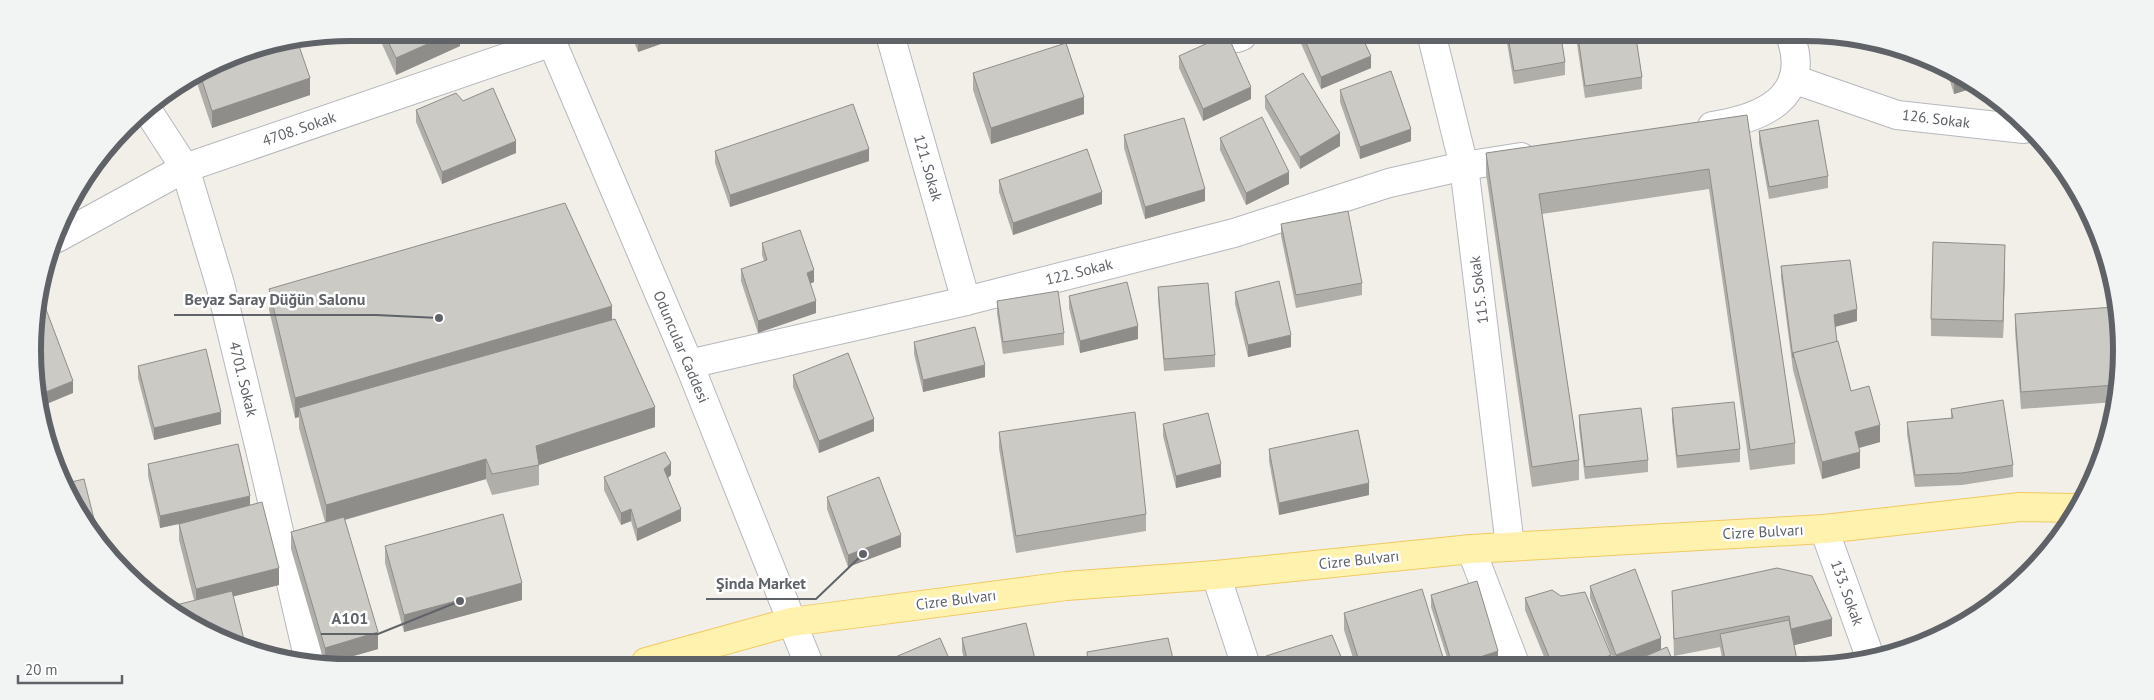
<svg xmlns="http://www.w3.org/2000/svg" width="2154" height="700" font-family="'PT Sans',sans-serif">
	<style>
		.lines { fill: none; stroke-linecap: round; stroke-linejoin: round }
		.minor-casing { stroke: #b5b8bc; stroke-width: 30 }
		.major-casing { stroke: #f2c960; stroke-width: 30 }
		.minor { stroke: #fff; stroke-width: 28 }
		.major { stroke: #fff2af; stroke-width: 28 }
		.wall { fill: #afaea9 }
		.shaded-wall { fill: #8f8d8a }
		.building { fill: #cccac5; stroke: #8f8d8a }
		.labels { text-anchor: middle; stroke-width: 5; stroke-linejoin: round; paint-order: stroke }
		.street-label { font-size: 15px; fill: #5f6368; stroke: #fff }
		.rim { fill: none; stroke: #5f6368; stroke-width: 6 }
		.leader { fill: none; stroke: #5f6368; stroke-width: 2 }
		.callout-dot { fill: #5f6368; stroke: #fff; stroke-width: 2 }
		.callout-label { font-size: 16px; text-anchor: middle; font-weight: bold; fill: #5f6368; stroke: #fff; stroke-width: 5; stroke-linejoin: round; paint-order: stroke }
	</style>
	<rect width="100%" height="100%" fill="#f1efe8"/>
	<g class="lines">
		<defs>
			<g id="minor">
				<polyline points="548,33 689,364 808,662"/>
				<polyline points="890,35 966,301"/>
				<polyline points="1432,37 1464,166 1510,546"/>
				<polyline points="1237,38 1242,36"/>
				<polyline points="1793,79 1897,115 2024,129"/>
				<polyline points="146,108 185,168 220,284 263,462 309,661"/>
				<path d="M1712,126C1760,119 1812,98 1791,38"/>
				<polyline points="57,238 185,168 552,42"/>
				<polyline points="689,364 966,301 1234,233 1389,183 1464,166 1521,157"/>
				<polyline points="1824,529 1870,657"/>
				<polyline points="1471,549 1515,664"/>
				<polyline points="1216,575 1245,663"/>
			</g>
			<polyline id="major" points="646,662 791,622 1066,586 1216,575 1471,549 1824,529 2020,507 2079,508"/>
		</defs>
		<use href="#minor" class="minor-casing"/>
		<use href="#major" class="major-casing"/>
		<use href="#minor" class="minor"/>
		<use href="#major" class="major"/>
	</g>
	<g class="wall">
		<polygon points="377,33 460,33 460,46 396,75"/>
		<polygon points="631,34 689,34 638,52"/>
		<polygon points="1299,36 1362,37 1371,68 1321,89 1299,39"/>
		<polygon points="1506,37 1561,37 1565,62 1565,75 1514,84"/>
		<polygon points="1576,37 1636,38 1642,77 1642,89 1585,98"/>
		<polygon points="1179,56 1251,99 1203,121 1179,68"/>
		<polygon points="229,57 310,95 212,128 195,77"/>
		<polygon points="1947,72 1980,86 1954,94"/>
		<polygon points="973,73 1084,114 991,144 973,90"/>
		<polygon points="1340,90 1411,141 1360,159 1340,102"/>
		<polygon points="1265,96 1340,146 1300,169 1265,108"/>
		<polygon points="463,101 516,153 442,184 416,122 416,110"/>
		<polygon points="1747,115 1795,443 1795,464 1750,470 1709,189 1542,214 1579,460 1579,480 1532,487 1486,174 1486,153"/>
		<polygon points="1759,131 1828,176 1828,188 1769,199 1759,143"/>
		<polygon points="1124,135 1205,201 1145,219 1124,148"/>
		<polygon points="1220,138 1289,184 1246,205 1220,150"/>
		<polygon points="715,151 869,161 730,207 715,163"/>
		<polygon points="999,180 1102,204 1013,235 999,192"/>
		<polygon points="1281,224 1362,283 1362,295 1296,308 1281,236"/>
		<polygon points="762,243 814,282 810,283 816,313 758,333 741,281 741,269 764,261 762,255"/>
		<polygon points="2005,262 2003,338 1931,336 1931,319"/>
		<polygon points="1781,266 1857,321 1835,327 1837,342 1851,391 1880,442 1859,448 1860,468 1822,479 1793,370 1781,278"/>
		<polygon points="1158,287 1215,355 1215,367 1164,371 1158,299"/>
		<polygon points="269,289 612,320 655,427 539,465 539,485 492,495 486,479 345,520 378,649 336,661 324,661 291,549 291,532 325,522 299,428 299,417 295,418 269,310"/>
		<polygon points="1235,292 1291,347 1248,357 1235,304"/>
		<polygon points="1069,296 1138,339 1080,353 1069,308"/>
		<polygon points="997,301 1064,333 1064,345 1003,354 997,313"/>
		<polygon points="2115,307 2115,402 2021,409 2015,331 2015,314"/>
		<polygon points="914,342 985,377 923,392 914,354"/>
		<polygon points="138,366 221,424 154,440 138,378"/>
		<polygon points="793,375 874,431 819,453 793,387"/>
		<polygon points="1672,408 1740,449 1740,462 1677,468 1672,421"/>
		<polygon points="1951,409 2013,465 2013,477 1962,485 1915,487 1907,434 1907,422 1951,418"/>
		<polygon points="1579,415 1648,460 1648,472 1585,479 1579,428"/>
		<polygon points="1163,424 1221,477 1176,488 1163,436"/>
		<polygon points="999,432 1146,514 1146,531 1016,553 999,448"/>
		<polygon points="1269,449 1369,495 1279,515 1269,461"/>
		<polygon points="148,464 250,505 279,585 234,596 194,600 179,540 179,524 160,528 148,476"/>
		<polygon points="671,475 668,478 681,521 637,541 631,521 621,525 604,490 604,477"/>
		<polygon points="827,497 901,547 848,567 827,509"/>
		<polygon points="385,546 522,600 404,632 385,563"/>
		<polygon points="1777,568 1832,636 1794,645 1798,665 1723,664 1720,647 1674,656 1672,591"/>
		<polygon points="1590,586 1661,650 1624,664 1615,664 1590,598"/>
		<polygon points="1431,595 1498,663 1449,664 1431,607"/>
		<polygon points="1525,598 1611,664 1547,664 1525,610"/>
		<polygon points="1344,613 1445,664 1355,664 1344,630"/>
		<polygon points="962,638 1036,663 965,663 962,651"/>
	</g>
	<g class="shaded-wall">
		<polygon points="452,33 460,33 460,46 396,75 396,58"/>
		<polygon points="656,34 689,34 638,52 638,40"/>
		<polygon points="1371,56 1371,68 1321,89 1321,77"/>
		<polygon points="310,78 310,95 212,128 212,111"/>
		<polygon points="1963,79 1980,86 1954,94 1954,82"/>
		<polygon points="1251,87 1251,99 1203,121 1203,109"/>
		<polygon points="1084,97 1084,114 991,144 991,128"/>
		<polygon points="1411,129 1411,141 1360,159 1360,147"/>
		<polygon points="1340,133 1340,146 1300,169 1300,157"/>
		<polygon points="516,141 516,153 442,184 442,172"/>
		<polygon points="869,149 869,161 730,207 730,195"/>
		<polygon points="1289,172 1289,184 1246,205 1246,193"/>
		<polygon points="1205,189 1205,201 1145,219 1145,207"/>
		<polygon points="1102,192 1102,204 1013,235 1013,223"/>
		<polygon points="2005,245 2005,262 2003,338 2003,321"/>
		<polygon points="814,270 814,282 807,285 807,273"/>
		<polygon points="816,301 816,313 758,333 758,321"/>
		<polygon points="612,306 612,327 299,408 299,417 295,418 295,398"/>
		<polygon points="1857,309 1857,321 1834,327 1834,315"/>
		<polygon points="1138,326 1138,339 1080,353 1080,341"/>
		<polygon points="1291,335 1291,347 1248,357 1248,345"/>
		<polygon points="985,365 985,377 923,392 923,380"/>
		<polygon points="73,381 73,393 42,406 41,394"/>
		<polygon points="655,407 655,427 536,466 536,446"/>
		<polygon points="221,412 221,424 154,440 154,428"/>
		<polygon points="874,419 874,431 819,453 819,441"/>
		<polygon points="1880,425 1880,442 1855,449 1855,432"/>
		<polygon points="1860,452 1860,468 1822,479 1822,462"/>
		<polygon points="486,459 486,479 326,525 326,505"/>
		<polygon points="671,463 671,475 664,481 664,469"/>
		<polygon points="1221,464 1221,477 1176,488 1176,476"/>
		<polygon points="1369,483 1369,495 1279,515 1279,503"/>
		<polygon points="250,496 250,508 160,528 160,516"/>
		<polygon points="631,509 631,521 621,525 621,513"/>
		<polygon points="681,509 681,521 637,541 637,529"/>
		<polygon points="901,535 901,547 848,567 848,555"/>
		<polygon points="279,568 279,585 196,606 196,589"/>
		<polygon points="522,583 522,600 404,632 404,615"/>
		<polygon points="1832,619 1832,636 1791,646 1791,629"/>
		<polygon points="378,632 378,649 336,661 325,661 325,648"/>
		<polygon points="1661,638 1661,650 1624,664 1616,664 1616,655"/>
		<polygon points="1498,651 1498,663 1459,664"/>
		<polygon points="1611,655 1611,664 1591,664 1591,663"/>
	</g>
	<g class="building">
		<polygon points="384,33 452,33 396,58"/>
		<polygon points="635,34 656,34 638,40"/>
		<polygon points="1223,36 1228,36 1251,87 1203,109 1179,56"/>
		<polygon points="1303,36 1362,37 1371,56 1321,77"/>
		<polygon points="1508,37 1561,37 1565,62 1514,71"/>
		<polygon points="1578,37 1636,38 1642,77 1585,86"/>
		<polygon points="298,43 310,78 212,111 200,74 229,57"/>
		<polygon points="1066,43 1084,97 991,128 973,73"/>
		<polygon points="1391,71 1411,129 1360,147 1340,90"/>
		<polygon points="1303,73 1340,133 1300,157 1265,96"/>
		<polygon points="1952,74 1963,79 1954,82"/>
		<polygon points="493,88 516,141 442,172 416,110 456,93 463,101"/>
		<polygon points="853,104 869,149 730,195 715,151"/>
		<polygon points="1747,115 1795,443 1750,450 1709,169 1539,194 1579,460 1532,467 1486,153"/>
		<polygon points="1262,117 1289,172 1246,193 1220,138"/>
		<polygon points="1184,118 1205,189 1145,207 1124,135"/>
		<polygon points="1818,120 1828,176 1769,187 1759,131"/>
		<polygon points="1087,149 1102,192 1013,223 999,180"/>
		<polygon points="565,203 612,306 295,398 269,289"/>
		<polygon points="1348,211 1362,283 1296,295 1281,224"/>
		<polygon points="800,230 814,270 807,273 816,301 758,321 741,269 767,260 762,243"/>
		<polygon points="1933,242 2005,245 2003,321 1931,319"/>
		<polygon points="1850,260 1857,309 1834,315 1837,342 1793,353 1793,358 1781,266"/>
		<polygon points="1279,281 1291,335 1248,345 1235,292"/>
		<polygon points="1127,282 1138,326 1080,341 1069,296"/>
		<polygon points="1208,283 1215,355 1164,359 1158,287"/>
		<polygon points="1058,291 1064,333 1003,342 997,301"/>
		<polygon points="44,304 73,381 41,394 35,309 36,307"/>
		<polygon points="2115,307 2115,385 2021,392 2015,314"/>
		<polygon points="615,319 655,407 536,446 539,465 492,474 486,459 326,505 299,408"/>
		<polygon points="975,327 985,365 923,380 914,342"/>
		<polygon points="1838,341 1851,391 1869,386 1880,425 1855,432 1860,452 1822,462 1793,353"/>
		<polygon points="206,349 221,412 154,428 138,366"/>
		<polygon points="848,353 874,419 819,441 793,375"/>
		<polygon points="2003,400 2013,465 1962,473 1915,475 1907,422 1953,418 1951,409"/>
		<polygon points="1734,402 1740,449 1677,456 1672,408"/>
		<polygon points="1641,408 1648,460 1585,467 1579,415"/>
		<polygon points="1135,412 1146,514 1016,536 999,432"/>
		<polygon points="1208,413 1221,464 1176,476 1163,424"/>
		<polygon points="1358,430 1369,483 1279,503 1269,449"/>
		<polygon points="238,444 250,496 160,516 148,464"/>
		<polygon points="665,452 671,463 664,469 681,509 637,529 631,509 621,513 604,477"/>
		<polygon points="879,477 901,535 848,555 827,497"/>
		<polygon points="84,479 99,539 86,527 67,483"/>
		<polygon points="262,502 279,568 196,589 179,524"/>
		<polygon points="503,514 522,583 404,615 385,546"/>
		<polygon points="344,517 378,632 325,648 291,532"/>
		<polygon points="1777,568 1812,576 1832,619 1791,629 1789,616 1674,639 1672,591"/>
		<polygon points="1635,569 1661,638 1616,655 1590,586"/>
		<polygon points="1477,581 1498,651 1459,664 1452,664 1431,595"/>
		<polygon points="1422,589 1445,664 1360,664 1344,613"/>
		<polygon points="1552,590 1561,596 1585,592 1611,655 1591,663 1591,664 1552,664 1525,598"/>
		<polygon points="232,591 245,644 173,614 168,609 168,607"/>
		<polygon points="1789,620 1798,665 1726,664 1720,634"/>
		<polygon points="1026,623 1036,663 968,663 962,638"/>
		<polygon points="1332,635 1344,664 1269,663 1266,656"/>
		<polygon points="940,638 951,663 895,663 893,658"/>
		<polygon points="1168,638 1174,663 1088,663 1087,652"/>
		<polygon points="1667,647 1674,664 1627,664"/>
	</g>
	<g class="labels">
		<g class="street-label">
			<text transform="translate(1936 119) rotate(7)" y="5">126. Sokak</text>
			<text transform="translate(299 129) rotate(-19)" y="5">4708. Sokak</text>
			<text transform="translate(928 168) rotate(74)" y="5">121. Sokak</text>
			<text transform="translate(1079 272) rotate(-14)" y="5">122. Sokak</text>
			<text transform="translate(1479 290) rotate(-97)" y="5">115. Sokak</text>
			<text transform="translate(681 347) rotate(67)" y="5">Oduncular Caddesi</text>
			<text transform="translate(243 379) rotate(76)" y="5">4701. Sokak</text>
			<text transform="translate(1763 532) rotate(-3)" y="5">Cizre Bulvarı</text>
			<text transform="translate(1359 560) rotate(-6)" y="5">Cizre Bulvarı</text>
			<text transform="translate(1847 593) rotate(70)" y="5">133. Sokak</text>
			<text transform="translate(956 600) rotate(-7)" y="5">Cizre Bulvarı</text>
		</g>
	</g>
	<path d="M0 0H2154V700H0ZM350 41H1804A309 309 0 0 1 2113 350V350A309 309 0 0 1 1804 659H350A309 309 0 0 1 41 350V350A309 309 0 0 1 350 41Z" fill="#f2f3f3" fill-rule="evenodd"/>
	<path class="rim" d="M350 41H1804A309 309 0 0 1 2113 350V350A309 309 0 0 1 1804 659H350A309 309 0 0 1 41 350V350A309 309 0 0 1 350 41Z"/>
	<path class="leader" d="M439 318L376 315H174M863 554L816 599H706M460 601L378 634H321"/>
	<g class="callout-dot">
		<circle cx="439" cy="318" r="5"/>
		<circle cx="863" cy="554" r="5"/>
		<circle cx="460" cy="601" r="5"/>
	</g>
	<g class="callout-label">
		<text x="275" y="305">Beyaz Saray Düğün Salonu</text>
		<text x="761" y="589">Şinda Market</text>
		<text x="350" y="624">A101</text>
	</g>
	<path d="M18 675v8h104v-8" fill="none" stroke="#5f6368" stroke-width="2.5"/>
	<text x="25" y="675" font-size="15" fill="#5f6368" stroke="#ffffff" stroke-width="4" paint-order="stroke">20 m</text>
</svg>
